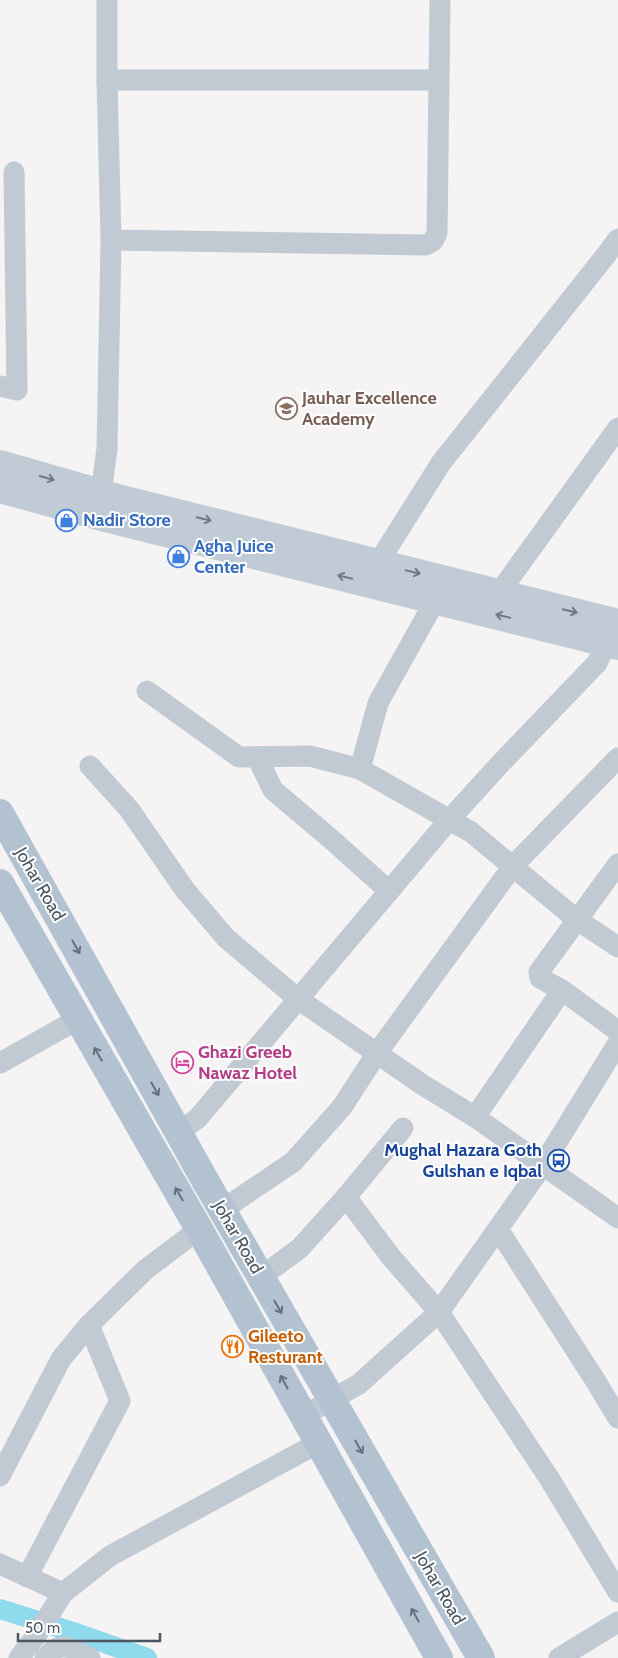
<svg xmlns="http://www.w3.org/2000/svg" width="618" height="1658" font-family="Cabin,sans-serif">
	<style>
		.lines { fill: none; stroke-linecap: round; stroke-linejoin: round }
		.canal { stroke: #90daee; stroke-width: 20 }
		.street { stroke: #c1cad2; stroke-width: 21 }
		.secondary { stroke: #c1cbd6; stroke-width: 28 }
		.primary { stroke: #b3c2d1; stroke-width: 28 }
		.oneway { stroke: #6e7984 }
		.oneway2 { stroke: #64717d }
		.labels { text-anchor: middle; stroke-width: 4; stroke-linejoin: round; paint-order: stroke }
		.education-label { font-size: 18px; font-weight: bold; fill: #785e54; stroke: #fff; text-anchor: start }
		.shop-label { font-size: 18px; font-weight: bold; fill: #366cbe; stroke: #fff; text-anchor: start }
		.street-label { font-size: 18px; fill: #4a5661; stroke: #fff }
		.hotel-label { font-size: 18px; font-weight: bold; fill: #b23c85; stroke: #fff; text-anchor: start }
		.transit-label { font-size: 18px; font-weight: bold; fill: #164399; stroke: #fff; text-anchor: end }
		.food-label { font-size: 18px; font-weight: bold; fill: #c56008; stroke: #fff; text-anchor: start }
	</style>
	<rect width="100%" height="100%" fill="#f5f3f3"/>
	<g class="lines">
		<polyline class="canal" points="0,1609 73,1632 147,1658"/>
		<g class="street">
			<polyline points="107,80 439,80"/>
			<polyline points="111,240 426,245 433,241 437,233 440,0"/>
			<polyline points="0,386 17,390 14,172"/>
			<polyline points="96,506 101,493 107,449 111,240 107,80 107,0"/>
			<polyline points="378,563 441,463 610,250 618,239"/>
			<polyline points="499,593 618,428"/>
			<polyline points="147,691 239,757 310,756 360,769 471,832 576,919 618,947"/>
			<polyline points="257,757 273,790 331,839 389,891"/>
			<polyline points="90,766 129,809 185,890 226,938 298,999 423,1085 475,1117 618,1218"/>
			<polyline points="360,769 378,703 436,599"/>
			<polyline points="618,864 539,972 540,978 562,990 618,1031"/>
			<polyline points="0,1063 78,1019"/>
			<polyline points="475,1117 562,990"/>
			<polyline points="179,1132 198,1118 449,820 501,763 597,663 613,630"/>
			<polyline points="346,1197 391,1257 439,1312 549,1478 618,1592"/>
			<polyline points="222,1210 293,1162 342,1107 377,1053 513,866 618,758"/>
			<polyline points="498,1229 595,1380 618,1418"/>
			<polyline points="261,1277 300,1248 346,1197 403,1128"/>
			<polyline points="303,1416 359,1384 439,1312 543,1165 618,1043"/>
			<polyline points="0,1476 61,1359 89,1325 145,1270 199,1229"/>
			<polyline points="0,1564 63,1593"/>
			<polyline points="27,1577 120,1401 89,1325"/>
			<polyline points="19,1658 35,1637 63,1593 110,1556 318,1443"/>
			<path d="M45,1658C62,1638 70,1649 90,1658"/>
			<polyline points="559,1658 618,1622"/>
		</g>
		<g class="secondary">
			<polyline points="0,464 118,498 618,623"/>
			<polyline points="0,489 105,518 618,646"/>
		</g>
		<g class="primary">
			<polyline points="0,813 206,1182 481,1658"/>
			<polyline points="0,883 199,1229 439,1658"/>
		</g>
	</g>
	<defs><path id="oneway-shaft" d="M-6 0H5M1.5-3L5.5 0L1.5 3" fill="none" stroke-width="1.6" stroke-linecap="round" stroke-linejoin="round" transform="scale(1.25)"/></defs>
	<g class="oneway">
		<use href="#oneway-shaft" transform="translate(47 478) rotate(16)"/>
		<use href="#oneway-shaft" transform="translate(204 519) rotate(14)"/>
		<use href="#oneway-shaft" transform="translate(413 572) rotate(14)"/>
		<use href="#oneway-shaft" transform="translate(345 577) rotate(-166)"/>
		<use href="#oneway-shaft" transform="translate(570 611) rotate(14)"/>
		<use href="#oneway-shaft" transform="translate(503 616) rotate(-166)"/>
	</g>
	<g class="oneway2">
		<use href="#oneway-shaft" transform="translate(76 947) rotate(61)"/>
		<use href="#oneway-shaft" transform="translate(98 1054) rotate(-120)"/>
		<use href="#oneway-shaft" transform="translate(155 1089) rotate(61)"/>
		<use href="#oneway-shaft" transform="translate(179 1194) rotate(-120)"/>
		<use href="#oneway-shaft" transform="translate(278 1307) rotate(60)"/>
		<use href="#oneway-shaft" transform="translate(284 1382) rotate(-119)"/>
		<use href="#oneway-shaft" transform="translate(359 1447) rotate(60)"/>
		<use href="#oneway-shaft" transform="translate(415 1615) rotate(-119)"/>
	</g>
	<defs>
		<symbol id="school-ring" viewBox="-11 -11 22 22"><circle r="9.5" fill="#fff" stroke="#8d6e63" stroke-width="1.5"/><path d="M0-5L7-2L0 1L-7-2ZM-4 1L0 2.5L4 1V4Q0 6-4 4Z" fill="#8d6e63"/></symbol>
		<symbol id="shop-ring" viewBox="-11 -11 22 22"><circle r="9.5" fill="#fff" stroke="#3f7fe0" stroke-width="1.5"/><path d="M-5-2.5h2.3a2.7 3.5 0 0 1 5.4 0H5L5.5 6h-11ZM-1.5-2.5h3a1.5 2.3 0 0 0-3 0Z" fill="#3f7fe0"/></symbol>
		<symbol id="hotel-ring" viewBox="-11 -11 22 22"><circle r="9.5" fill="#fff" stroke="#d1479c" stroke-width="1.5"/><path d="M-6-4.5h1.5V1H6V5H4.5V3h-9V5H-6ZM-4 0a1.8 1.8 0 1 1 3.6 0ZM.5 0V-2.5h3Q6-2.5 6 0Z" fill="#d1479c"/></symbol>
		<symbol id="bus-ring" viewBox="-11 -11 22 22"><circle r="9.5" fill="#fff" stroke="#1a4fb4" stroke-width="1.5"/><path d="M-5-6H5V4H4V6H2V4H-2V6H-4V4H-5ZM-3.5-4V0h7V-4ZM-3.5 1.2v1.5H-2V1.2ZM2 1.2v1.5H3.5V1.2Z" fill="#1a4fb4"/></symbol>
		<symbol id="restaurant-ring" viewBox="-11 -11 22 22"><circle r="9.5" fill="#fff" stroke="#e8710a" stroke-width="1.5"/><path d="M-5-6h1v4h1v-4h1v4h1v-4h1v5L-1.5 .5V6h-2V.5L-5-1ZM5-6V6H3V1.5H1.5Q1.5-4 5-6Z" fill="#e8710a"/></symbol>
	</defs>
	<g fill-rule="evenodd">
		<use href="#school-ring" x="274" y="396" width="25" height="25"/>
		<use href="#shop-ring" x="54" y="508" width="25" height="25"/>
		<use href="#shop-ring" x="166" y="544" width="25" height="25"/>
		<use href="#hotel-ring" x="170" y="1050" width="25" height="25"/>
		<use href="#bus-ring" x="546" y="1148" width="25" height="25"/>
		<use href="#restaurant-ring" x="220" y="1334" width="25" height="25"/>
	</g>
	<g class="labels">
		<g class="education-label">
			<text x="302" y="404">Jauhar Excellence<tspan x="302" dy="21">Academy</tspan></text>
		</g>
		<g class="shop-label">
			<text x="83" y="526">Nadir Store</text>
			<text x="194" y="552">Agha Juice<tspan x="194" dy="21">Center</tspan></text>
		</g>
		<g class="street-label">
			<text transform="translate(40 884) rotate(60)" y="6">Johar Road</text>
			<text transform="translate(238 1237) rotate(60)" y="6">Johar Road</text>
			<text transform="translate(440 1588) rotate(60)" y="6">Johar Road</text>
		</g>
		<g class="hotel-label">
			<text x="198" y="1058">Ghazi Greeb<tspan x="198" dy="21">Nawaz Hotel</tspan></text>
		</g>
		<g class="transit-label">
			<text x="542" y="1156">Mughal Hazara Goth<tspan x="542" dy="21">Gulshan e Iqbal</tspan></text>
		</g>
		<g class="food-label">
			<text x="248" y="1342">Gileeto<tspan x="248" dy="21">Resturant</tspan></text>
		</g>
	</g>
	<path d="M18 1633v8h142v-8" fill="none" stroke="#4a5661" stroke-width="2.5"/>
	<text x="25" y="1633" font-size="15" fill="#4a5661" stroke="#ffffff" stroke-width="4" paint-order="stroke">50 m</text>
</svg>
